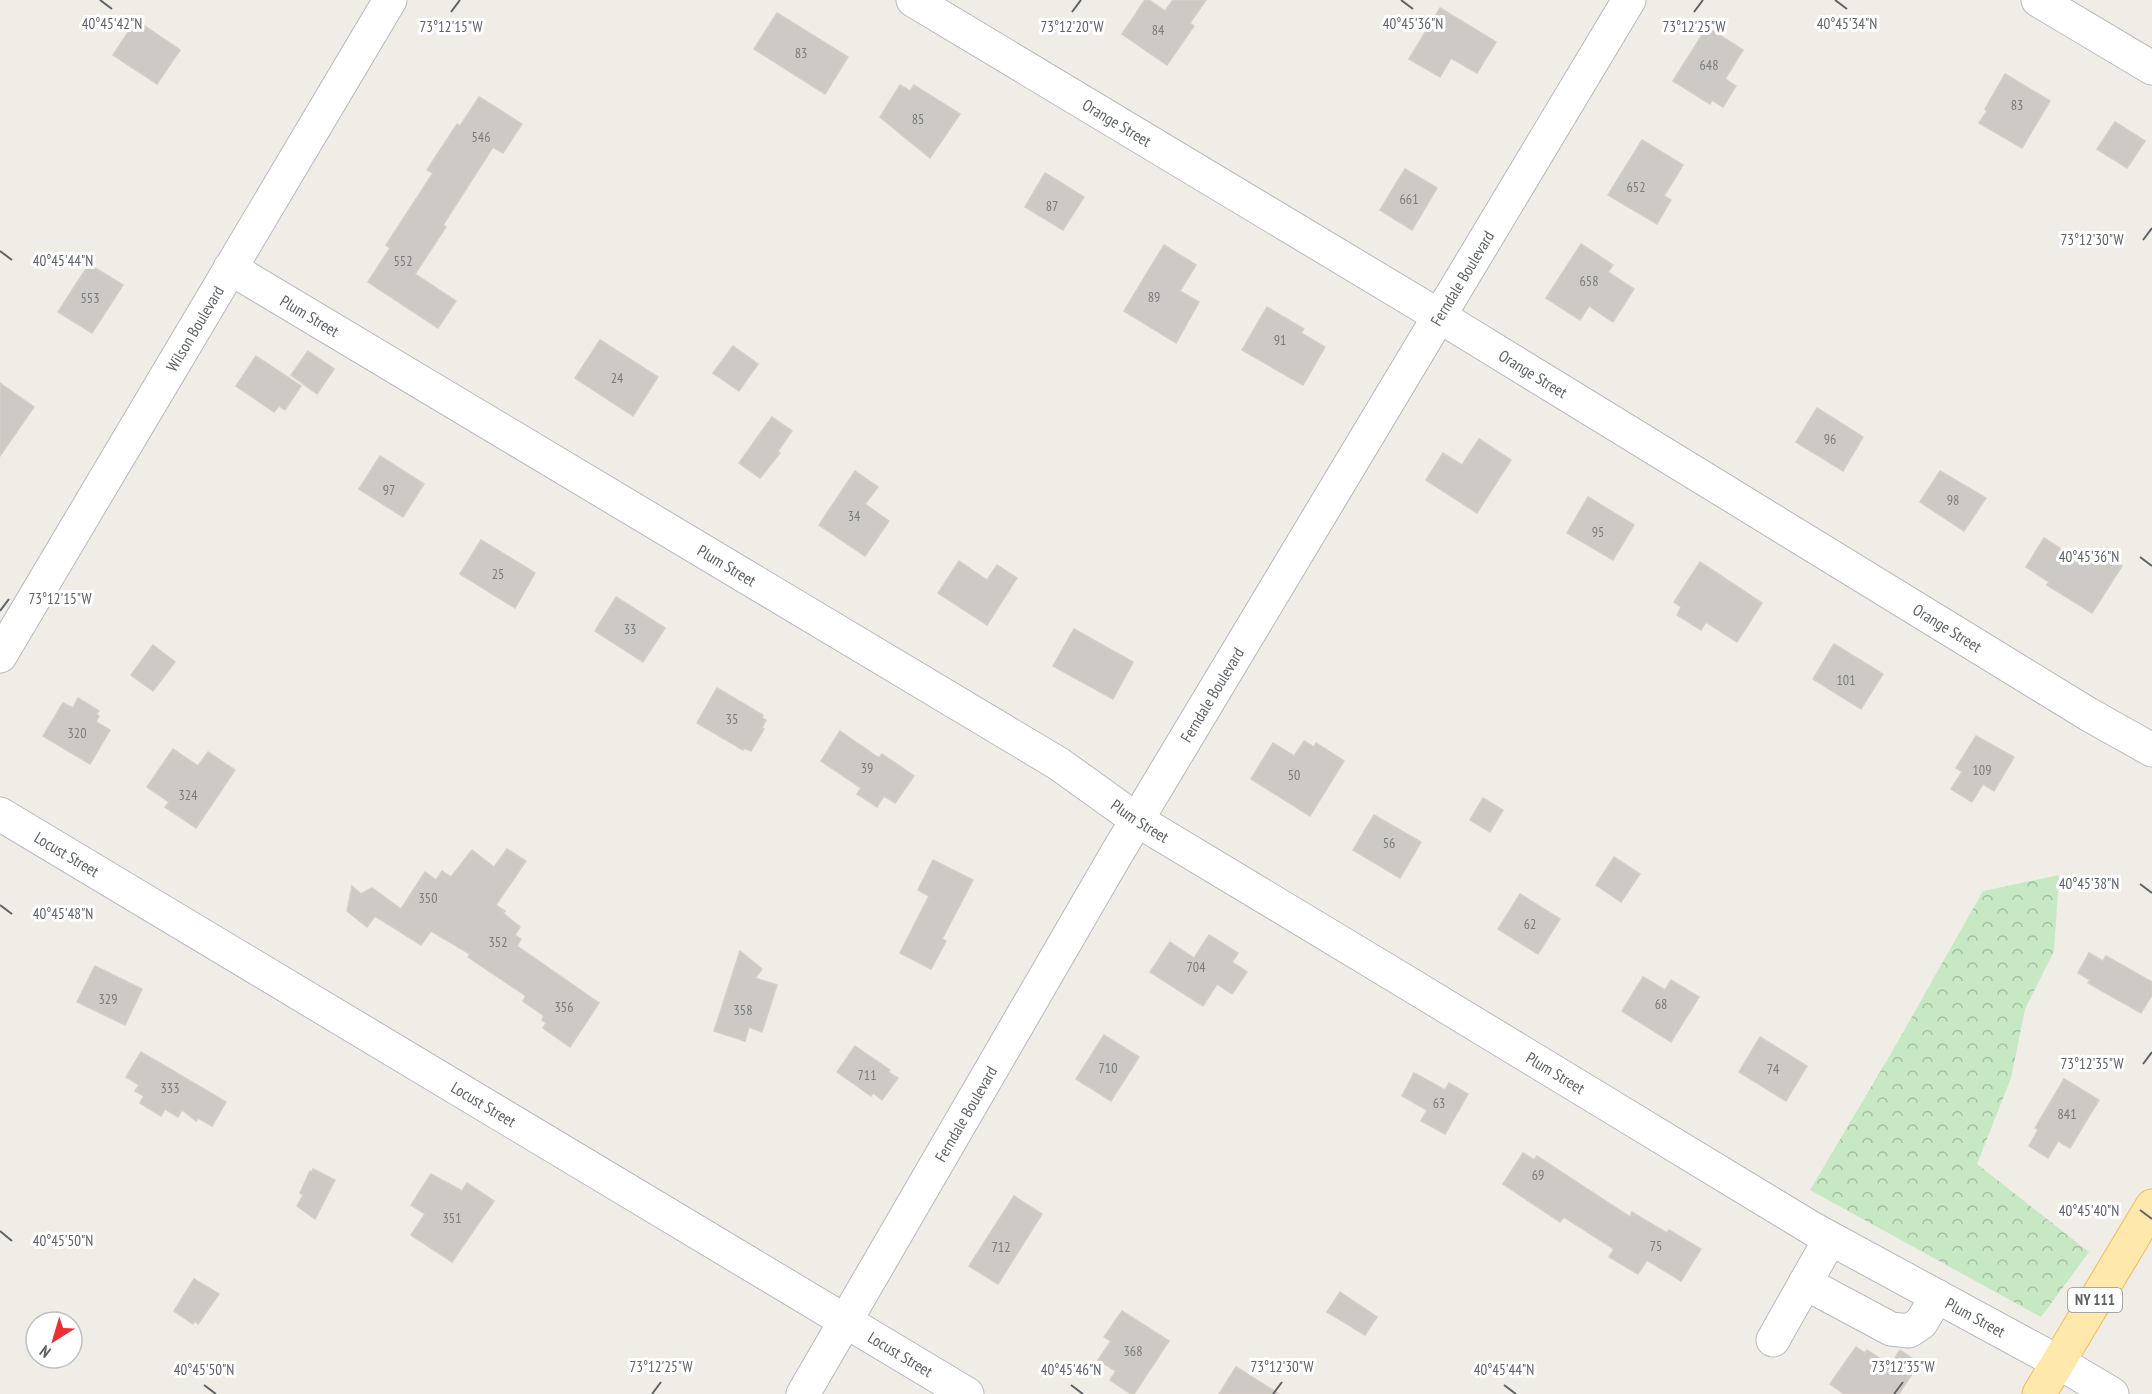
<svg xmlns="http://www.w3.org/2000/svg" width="2152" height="1394" font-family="'PT Sans Narrow',sans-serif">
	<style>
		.forest { fill: url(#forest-crowns) }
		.building { fill: #cdc9c5; stroke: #d5cec4; stroke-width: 1.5 }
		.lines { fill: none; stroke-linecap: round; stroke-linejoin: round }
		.minor-casing { stroke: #b6b9bd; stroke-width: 35 }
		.major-casing { stroke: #f6b959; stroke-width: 35 }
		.minor { stroke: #fff; stroke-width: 33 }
		.major { stroke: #ffe8ac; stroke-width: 33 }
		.ticks { fill: none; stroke: #5d6267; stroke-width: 2 }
		.labels { text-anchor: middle; stroke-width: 6; stroke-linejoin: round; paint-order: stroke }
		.number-label { font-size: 14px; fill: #797c7e }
		.shield { fill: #fff; stroke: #8e9195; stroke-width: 1.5 }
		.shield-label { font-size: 15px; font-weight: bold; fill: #5d6267 }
		.street-label { font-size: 16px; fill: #5d6267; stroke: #fff }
		.ticks-label { font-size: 15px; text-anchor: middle; fill: #5d6267; stroke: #fff; stroke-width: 6; stroke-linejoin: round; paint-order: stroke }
	</style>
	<defs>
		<pattern id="forest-crowns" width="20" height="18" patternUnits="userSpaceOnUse" patternTransform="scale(1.5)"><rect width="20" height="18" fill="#c6e8c2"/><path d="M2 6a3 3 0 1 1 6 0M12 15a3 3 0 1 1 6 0" fill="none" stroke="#a4bfa1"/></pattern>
	</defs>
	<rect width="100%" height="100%" fill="#f0ede6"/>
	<polygon class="forest" points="2059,875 2054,951 2025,1009 2011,1078 1977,1164 2089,1252 2041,1317 1810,1190 1893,1050 1983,891"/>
	<g class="building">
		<polygon points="1145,0 1149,0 1165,11 1173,0 1206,0 1190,23 1194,26 1167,65 1122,34"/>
		<polygon points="1440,8 1496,42 1477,73 1451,58 1440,77 1409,59"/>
		<polygon points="777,13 848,57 825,94 754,49"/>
		<polygon points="136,20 180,50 157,84 113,55"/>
		<polygon points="1707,27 1743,50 1725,79 1736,86 1723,107 1712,100 1710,104 1673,81"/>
		<polygon points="2005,74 2050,101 2022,148 1979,123 1987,111 1985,109"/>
		<polygon points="900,85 910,91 914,85 960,114 930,158 880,117"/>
		<polygon points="479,97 522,124 503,153 493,147 443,225 446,227 415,274 456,301 438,328 368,282 390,248 386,245 433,173 427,170 457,124 460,126"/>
		<polygon points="2115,122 2145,141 2127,168 2097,149"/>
		<polygon points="1642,140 1683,165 1664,196 1671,200 1657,224 1608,195"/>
		<polygon points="1405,169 1437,188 1412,230 1380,210"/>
		<polygon points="1045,173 1084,197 1063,230 1025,207"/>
		<polygon points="1581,244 1613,265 1608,272 1634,289 1613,322 1589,306 1580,320 1546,298"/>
		<polygon points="1164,245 1196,265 1180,291 1199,302 1176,343 1124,311"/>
		<polygon points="89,264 123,285 92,333 58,312"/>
		<polygon points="1267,307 1304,329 1301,333 1325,347 1303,385 1242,350"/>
		<polygon points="600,340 658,377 633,416 575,378"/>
		<polygon points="733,346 758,364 739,391 713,373"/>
		<polygon points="308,351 334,369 317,394 291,375"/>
		<polygon points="256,356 301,386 285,410 279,406 274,412 236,386"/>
		<polygon points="0,383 34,407 0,456"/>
		<polygon points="1817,408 1863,437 1843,471 1796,442"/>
		<polygon points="772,417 792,431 778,451 780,453 760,478 739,463"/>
		<polygon points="1479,439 1511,460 1477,513 1426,480 1443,453 1462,465"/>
		<polygon points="380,456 424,484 403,517 359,489"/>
		<polygon points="855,471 878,487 865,504 889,521 865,556 819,525"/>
		<polygon points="1940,471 1986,498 1964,531 1920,502"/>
		<polygon points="1588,497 1634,525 1613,560 1567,533"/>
		<polygon points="2044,538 2067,553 2069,550 2089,562 2097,550 2122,566 2092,613 2047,585 2049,582 2026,567"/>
		<polygon points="481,540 535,573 515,608 460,574"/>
		<polygon points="959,561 987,580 997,565 1017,578 987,625 938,593"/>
		<polygon points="1700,562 1762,603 1737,642 1706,622 1701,630 1677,615 1681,607 1674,602"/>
		<polygon points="616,597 665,628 643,662 595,631"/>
		<polygon points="1074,629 1133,662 1113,699 1053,666"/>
		<polygon points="1834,644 1883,674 1861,709 1813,679"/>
		<polygon points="153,645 175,662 153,691 131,675"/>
		<polygon points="717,688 763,715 762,718 766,720 762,728 764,729 751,751 744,748 743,750 697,723"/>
		<polygon points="78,698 99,711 96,714 99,716 96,722 110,730 90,764 43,736 63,703 73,708"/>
		<polygon points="840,731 879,758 882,754 914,776 895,803 884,796 877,807 857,794 861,788 821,761"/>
		<polygon points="1976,736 2014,757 1994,791 1983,784 1972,802 1951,789 1962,772 1956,768"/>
		<polygon points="1304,741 1314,747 1316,743 1344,761 1310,816 1251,779 1273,743 1294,756"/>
		<polygon points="173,749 198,766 208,752 235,770 196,828 165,807 169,802 147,787"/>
		<polygon points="1483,798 1503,810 1490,832 1470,820"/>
		<polygon points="1374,815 1421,842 1400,878 1353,850"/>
		<polygon points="507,849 526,861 496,905 505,911 503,913 520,927 515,935 521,939 517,946 599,1003 570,1047 543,1028 546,1023 542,1020 544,1016 523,1001 526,996 468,957 470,954 431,931 421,945 375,916 367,927 347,911 352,886 361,894 372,888 401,909 425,872 436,880 442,871 451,877 472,850 494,867"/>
		<polygon points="1614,857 1640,874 1621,902 1596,885"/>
		<polygon points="933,860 973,880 942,939 946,941 931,969 900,953 929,896 918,890"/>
		<polygon points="1520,894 1560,919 1538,954 1498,929"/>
		<polygon points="1209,935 1238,953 1232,962 1247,972 1232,994 1217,984 1203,1006 1150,972 1170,942 1194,958"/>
		<polygon points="740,951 762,969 755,978 777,985 762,1032 749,1027 745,1041 714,1031"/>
		<polygon points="2089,953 2103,961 2106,956 2152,982 2152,995 2141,1013 2088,983 2090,980 2078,973"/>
		<polygon points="95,966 142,989 125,1025 77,1002"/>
		<polygon points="1643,977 1665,990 1671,980 1699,997 1671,1042 1622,1011"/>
		<polygon points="1104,1035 1139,1057 1111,1101 1076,1079"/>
		<polygon points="1760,1037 1807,1066 1786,1101 1739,1072"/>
		<polygon points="855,1046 890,1070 888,1072 898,1078 882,1100 873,1093 871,1096 837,1072"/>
		<polygon points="141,1052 226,1102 212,1126 198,1118 196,1121 182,1110 178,1117 165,1109 161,1116 140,1103 144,1096 135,1091 139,1085 126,1077"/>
		<polygon points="1414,1073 1445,1090 1449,1083 1468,1094 1445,1134 1421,1121 1427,1110 1402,1096"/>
		<polygon points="2064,1079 2099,1100 2070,1148 2058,1141 2048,1158 2029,1146 2038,1130 2035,1128"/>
		<polygon points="1523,1153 1534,1160 1537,1156 1630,1217 1632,1212 1667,1233 1669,1230 1701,1249 1681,1281 1647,1260 1638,1274 1609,1257 1614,1249 1564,1217 1560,1222 1503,1184"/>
		<polygon points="313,1169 335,1180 315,1219 297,1206 303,1195 300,1193 310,1171 312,1172"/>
		<polygon points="431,1174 462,1191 467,1183 494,1201 452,1262 411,1235 425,1214 411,1205"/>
		<polygon points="1014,1196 1042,1214 998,1284 969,1266"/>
		<polygon points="194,1279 219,1294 198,1324 195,1321 193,1324 174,1311"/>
		<polygon points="1340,1292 1377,1317 1365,1335 1327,1312"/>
		<polygon points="1122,1311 1169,1341 1134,1394 1131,1394 1110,1380 1116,1371 1098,1360 1111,1341 1104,1337"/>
		<polygon points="1856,1347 1865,1353 1867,1350 1890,1365 1900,1350 1919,1363 1899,1394 1844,1394 1830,1384"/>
		<polygon points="1236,1367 1279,1394 1219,1394"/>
	</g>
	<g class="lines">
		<defs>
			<g id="minor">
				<path id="s1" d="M913,0L1439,316L2088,714L2152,750"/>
				<polyline points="2038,0 2152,68"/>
				<path id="s2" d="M230,268L1059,764L1137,820L1406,982L1813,1229L2058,1362L2112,1394"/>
				<path id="s3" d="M0,656L390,0"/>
				<path id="s4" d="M0,814L967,1394"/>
				<polyline points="1805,1283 1891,1329 1909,1331 1921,1323 1937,1296"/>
				<polyline points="1773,1340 1830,1239"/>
				<path id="s5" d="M803,1394L1117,853L1629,0"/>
			</g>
			<polyline id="major" points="2039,1394 2152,1206"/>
		</defs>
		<use href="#minor" class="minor-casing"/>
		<use href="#major" class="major-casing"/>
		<use href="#minor" class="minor"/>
		<use href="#major" class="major"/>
	</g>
	<path class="ticks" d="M100,0L112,9M1401,0L1413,9M1835,0L1847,9M451,12L460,0M1072,12L1081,0M1694,12L1703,0M2143,240L2152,228M0,251L12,260M2140,557L2152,566M0,611L9,599M2140,884L2152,893M0,905L12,914M2143,1064L2152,1052M2140,1210L2152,1219M0,1231L12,1241M204,1385L216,1394M1071,1385L1083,1394M1504,1385L1516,1394M652,1394L661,1382M1273,1394L1282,1382M1894,1394L1903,1382"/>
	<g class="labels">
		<g class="number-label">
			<text x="1158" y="35">84</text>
			<text x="801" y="58">83</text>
			<text x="1709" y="70">648</text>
			<text x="2017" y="110">83</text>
			<text x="918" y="124">85</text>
			<text x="481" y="142">546</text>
			<text x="1636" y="192">652</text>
			<text x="1409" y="204">661</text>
			<text x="1052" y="211">87</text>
			<text x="403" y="266">552</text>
			<text x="1589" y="286">658</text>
			<text x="1154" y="302">89</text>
			<text x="90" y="303">553</text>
			<text x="1280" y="345">91</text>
			<text x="617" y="383">24</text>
			<text x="1830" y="444">96</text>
			<text x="389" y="495">97</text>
			<text x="1953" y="505">98</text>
			<text x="854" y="521">34</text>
			<text x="1598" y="537">95</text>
			<text x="498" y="579">25</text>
			<text x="630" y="634">33</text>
			<text x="1846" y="685">101</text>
			<text x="732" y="724">35</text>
			<text x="77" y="738">320</text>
			<text x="867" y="773">39</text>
			<text x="1982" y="775">109</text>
			<text x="1294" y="780">50</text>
			<text x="188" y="800">324</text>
			<text x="1389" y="848">56</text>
			<text x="428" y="903">350</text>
			<text x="1530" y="929">62</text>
			<text x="498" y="947">352</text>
			<text x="1196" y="972">704</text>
			<text x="108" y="1004">329</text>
			<text x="1661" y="1009">68</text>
			<text x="564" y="1012">356</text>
			<text x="743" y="1015">358</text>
			<text x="1108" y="1073">710</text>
			<text x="1773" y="1074">74</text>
			<text x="867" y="1080">711</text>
			<text x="170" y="1093">333</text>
			<text x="1439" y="1108">63</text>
			<text x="2067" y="1119">841</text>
			<text x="1538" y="1180">69</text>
			<text x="452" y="1223">351</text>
			<text x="1656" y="1251">75</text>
			<text x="1001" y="1252">712</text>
			<text x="1133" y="1356">368</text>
		</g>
		<rect class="shield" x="2068" y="1288" width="54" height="24" rx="4.5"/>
		<g class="shield-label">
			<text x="2095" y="1305">NY 111</text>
		</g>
		<g class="street-label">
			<text dy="6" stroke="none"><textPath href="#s1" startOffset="238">Orange Street</textPath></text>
			<text dy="6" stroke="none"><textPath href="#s5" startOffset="1296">Ferndale Boulevard</textPath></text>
			<text dy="6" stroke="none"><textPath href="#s2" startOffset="93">Plum Street</textPath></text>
			<text dy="6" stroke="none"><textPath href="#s3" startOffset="381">Wilson Boulevard</textPath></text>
			<text dy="6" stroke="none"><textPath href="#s1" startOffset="724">Orange Street</textPath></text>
			<text dy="6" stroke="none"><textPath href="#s2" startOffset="579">Plum Street</textPath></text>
			<text dy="6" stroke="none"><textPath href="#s1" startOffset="1210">Orange Street</textPath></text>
			<text dy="6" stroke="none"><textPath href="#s5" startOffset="810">Ferndale Boulevard</textPath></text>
			<text dy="6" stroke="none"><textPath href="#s2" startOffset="1065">Plum Street</textPath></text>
			<text dy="6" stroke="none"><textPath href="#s4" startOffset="78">Locust Street</textPath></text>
			<text dy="6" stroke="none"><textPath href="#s2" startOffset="1551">Plum Street</textPath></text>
			<text dy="6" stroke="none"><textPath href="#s4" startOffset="564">Locust Street</textPath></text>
			<text dy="6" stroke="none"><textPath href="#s5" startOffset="324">Ferndale Boulevard</textPath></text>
			<text dy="6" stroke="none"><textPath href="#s2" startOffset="2037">Plum Street</textPath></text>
			<text dy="6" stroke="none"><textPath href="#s4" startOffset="1050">Locust Street</textPath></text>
		</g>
	</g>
	<g class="ticks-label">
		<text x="112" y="29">40°45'42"N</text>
		<text x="1413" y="29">40°45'36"N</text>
		<text x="1847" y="29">40°45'34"N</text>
		<text x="451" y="32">73°12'15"W</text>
		<text x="1072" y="32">73°12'20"W</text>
		<text x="1694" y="32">73°12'25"W</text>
		<text x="2092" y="245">73°12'30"W</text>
		<text x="63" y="266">40°45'44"N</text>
		<text x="2089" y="562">40°45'36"N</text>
		<text x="60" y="604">73°12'15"W</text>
		<text x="2089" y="889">40°45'38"N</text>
		<text x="63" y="919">40°45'48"N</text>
		<text x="2092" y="1069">73°12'35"W</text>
		<text x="2089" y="1216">40°45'40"N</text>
		<text x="63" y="1246">40°45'50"N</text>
		<text x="661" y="1372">73°12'25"W</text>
		<text x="1282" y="1372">73°12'30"W</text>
		<text x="1903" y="1372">73°12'35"W</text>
		<text x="204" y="1375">40°45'50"N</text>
		<text x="1071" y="1375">40°45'46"N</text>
		<text x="1504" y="1375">40°45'44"N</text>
	</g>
	<g transform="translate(54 1340) rotate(217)"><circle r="28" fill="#ffffff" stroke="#bec0c2" stroke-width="1.5"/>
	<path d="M0-4.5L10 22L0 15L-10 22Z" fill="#ef2d34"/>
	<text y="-9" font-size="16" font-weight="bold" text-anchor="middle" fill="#5d6267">N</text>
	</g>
</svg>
